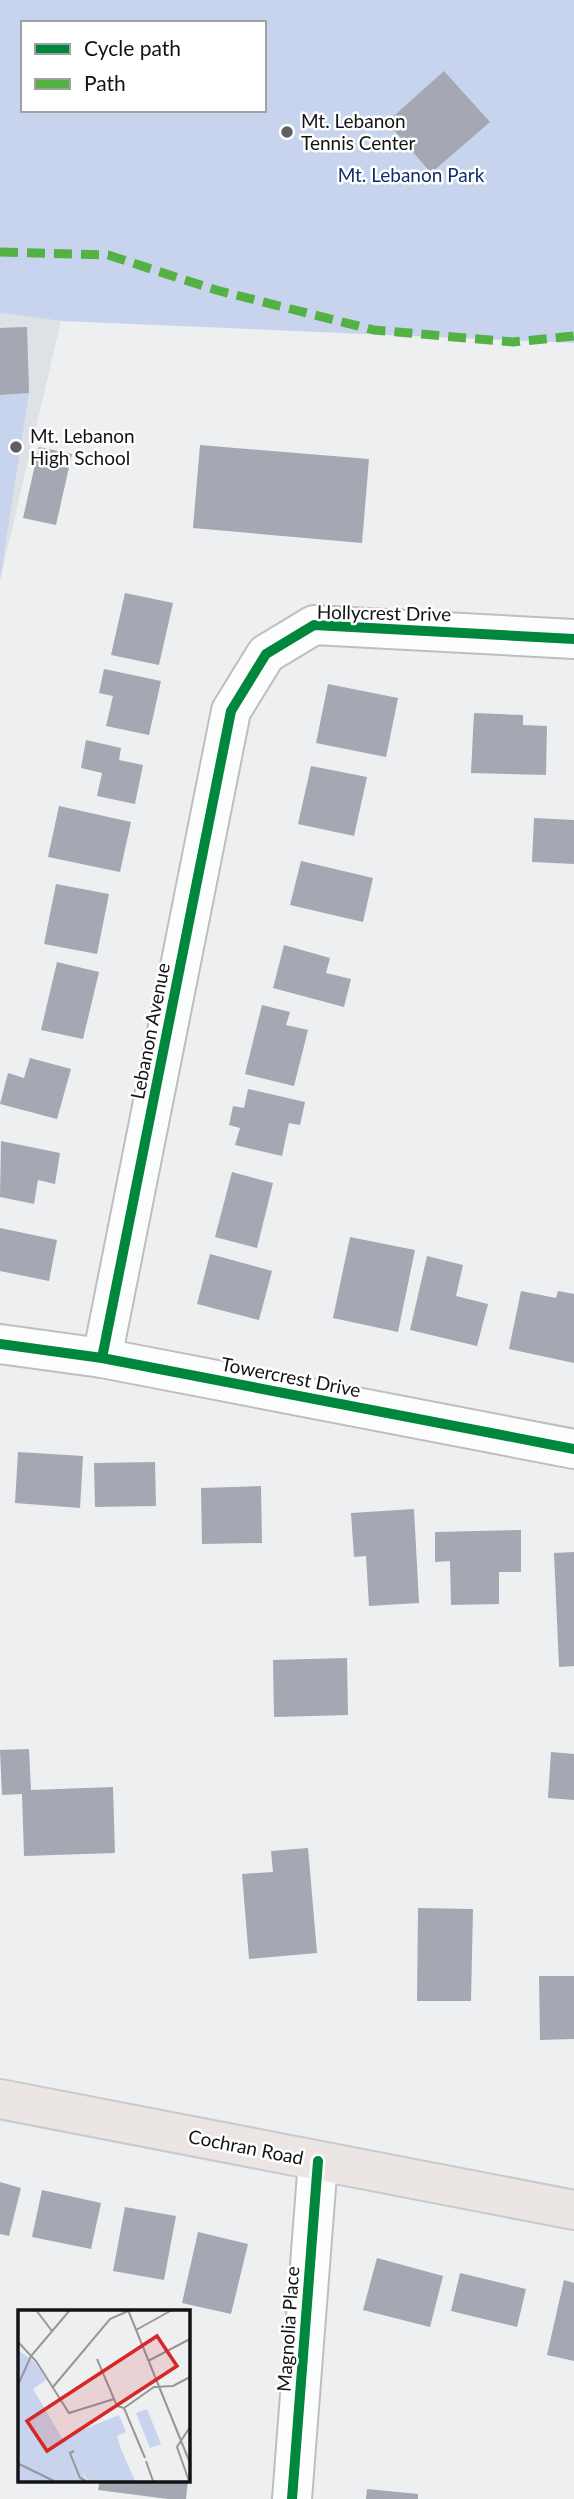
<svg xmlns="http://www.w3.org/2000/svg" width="574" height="2499" font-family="Lato,sans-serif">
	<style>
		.built { fill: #dee1e6 }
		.green { fill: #c8d4ed; fill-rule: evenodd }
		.building { fill: #a3a8b2 }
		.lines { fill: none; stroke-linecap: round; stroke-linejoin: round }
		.minor-casing { stroke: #bdbec0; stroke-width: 42 }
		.major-casing { stroke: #c9cacb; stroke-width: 42 }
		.minor { stroke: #fcfdfd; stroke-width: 38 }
		.major { stroke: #ebe6e4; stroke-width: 38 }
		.quiet { stroke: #54b144; stroke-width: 9; stroke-dasharray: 18 9; stroke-linecap: butt }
		.cycleway-casing { stroke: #fff; stroke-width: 15 }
		.cycleway { stroke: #00873e; stroke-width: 10 }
		.poi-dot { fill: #5f6061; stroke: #fff; stroke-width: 2.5 }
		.labels { text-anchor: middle; stroke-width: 5; stroke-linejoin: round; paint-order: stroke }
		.poi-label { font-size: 19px; fill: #121314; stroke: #fff; text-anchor: start }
		.park-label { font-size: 19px; fill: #132e6b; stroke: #fff }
		.street-label { font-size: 19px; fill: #121314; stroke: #fff }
		.inset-road { fill: none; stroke: #969799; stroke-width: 2 }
		.view { fill: #d62828; fill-opacity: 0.15; stroke: #d62828; stroke-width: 3.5 }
		.inset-edge { fill: none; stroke: #121314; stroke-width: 3.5 }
	</style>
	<rect width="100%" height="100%" fill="#eeeff1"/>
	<polygon class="built" points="0,313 61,321 0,580"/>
	<g class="green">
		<path d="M0,0H574V343L61,321L0,313ZM23,23H264V110H23Z"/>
		<polygon points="27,327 29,393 0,580 0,328"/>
	</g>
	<g class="building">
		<polygon points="444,71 490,122 431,173 387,122"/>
		<polygon points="27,327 29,393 0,395 0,328"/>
		<polygon points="200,445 369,459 362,543 193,528"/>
		<polygon points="39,447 72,454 56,525 23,518"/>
		<polygon points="125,593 173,603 159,665 111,655"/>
		<polygon points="104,669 161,681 149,735 106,726 113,696 99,693"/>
		<polygon points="328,684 398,698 386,757 316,743"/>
		<polygon points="474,713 523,715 523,725 547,726 546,775 471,773"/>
		<polygon points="86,740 121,748 119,760 143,765 135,804 97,796 102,773 81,768"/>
		<polygon points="311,766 367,777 354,836 298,824"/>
		<polygon points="59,806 131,822 120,872 48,857"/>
		<polygon points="534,818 574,820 574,864 532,862"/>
		<polygon points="301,861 373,878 363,922 290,905"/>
		<polygon points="56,884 109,894 97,954 44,944"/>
		<polygon points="284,945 330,958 326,973 351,979 344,1007 273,988"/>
		<polygon points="57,962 99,972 83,1039 41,1030"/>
		<polygon points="262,1005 290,1012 286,1025 308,1030 294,1086 245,1074"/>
		<polygon points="30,1058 71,1069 57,1119 0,1104 8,1073 24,1078"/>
		<polygon points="248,1089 305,1102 300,1125 289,1123 282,1156 235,1145 240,1128 229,1125 233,1106 244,1108"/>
		<polygon points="1,1141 60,1153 55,1184 38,1180 34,1204 0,1197"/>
		<polygon points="232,1172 273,1183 257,1248 215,1237"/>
		<polygon points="0,1228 57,1240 49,1281 0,1271"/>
		<polygon points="350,1237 415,1250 398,1332 333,1318"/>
		<polygon points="210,1254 272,1271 259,1320 197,1304"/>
		<polygon points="427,1256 463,1265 456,1296 488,1304 477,1346 410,1330"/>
		<polygon points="521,1291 556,1298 558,1291 574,1294 574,1363 509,1349"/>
		<polygon points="18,1452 83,1456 80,1508 15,1503"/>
		<polygon points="155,1462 156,1506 95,1507 94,1463"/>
		<polygon points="261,1486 262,1543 202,1544 201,1488"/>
		<polygon points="414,1509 419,1603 369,1606 366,1556 354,1557 351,1513"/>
		<polygon points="521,1530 521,1572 499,1572 499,1604 451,1605 450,1561 435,1562 435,1532"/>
		<polygon points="574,1552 574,1666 559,1667 554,1553"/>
		<polygon points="347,1658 348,1715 274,1717 273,1660"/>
		<polygon points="29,1749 31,1790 113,1787 115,1853 24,1856 22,1794 2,1795 0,1750"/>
		<polygon points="551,1752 574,1754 574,1800 548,1798"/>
		<polygon points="308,1848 317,1953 249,1959 242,1874 273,1872 271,1851"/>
		<polygon points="418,1908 473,1909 471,2001 417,2001"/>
		<polygon points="539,1976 574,1976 574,2039 540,2040"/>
		<polygon points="0,2182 21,2188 9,2236 0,2234"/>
		<polygon points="42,2190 101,2203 91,2249 32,2237"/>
		<polygon points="125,2207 176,2216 164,2280 113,2271"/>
		<polygon points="198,2232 248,2244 231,2314 182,2303"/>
		<polygon points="377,2258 443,2276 430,2327 363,2310"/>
		<polygon points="460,2273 526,2289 517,2327 451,2311"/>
		<polygon points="564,2280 574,2283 574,2361 547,2355"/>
		<polygon points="100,2480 188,2480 186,2499 168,2499 98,2490"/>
		<polygon points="367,2489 418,2494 418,2499 366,2499"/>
	</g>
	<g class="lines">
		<defs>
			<g id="minor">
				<polyline points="0,1344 102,1358 574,1449"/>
				<polyline points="102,1358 231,711 266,654 314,625 574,639"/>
				<polyline points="292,2499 318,2161"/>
			</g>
			<polyline id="major" points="0,2099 574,2210"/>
		</defs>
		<use href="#minor" class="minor-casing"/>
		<use href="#major" class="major-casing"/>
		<use href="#minor" class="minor"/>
		<use href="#major" class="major"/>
		<polyline class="quiet" points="0,252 108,255 216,290 374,330 513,342 574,336"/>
		<defs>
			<g id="cycleway">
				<polyline points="0,1344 102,1358 574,1449"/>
				<polyline points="102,1358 231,711 266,654 314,625 574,639"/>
				<polyline points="292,2499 318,2161"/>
			</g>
		</defs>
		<use href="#cycleway" class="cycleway-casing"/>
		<use href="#cycleway" class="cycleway"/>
	</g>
	<g class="poi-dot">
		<circle cx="287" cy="132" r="7"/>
		<circle cx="16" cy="447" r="7"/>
	</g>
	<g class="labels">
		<g class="poi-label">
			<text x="301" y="128">Mt. Lebanon<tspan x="301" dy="22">Tennis Center</tspan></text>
			<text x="30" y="443">Mt. Lebanon<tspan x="30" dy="22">High School</tspan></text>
		</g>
		<g class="park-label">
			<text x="411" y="182">Mt. Lebanon Park</text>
		</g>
		<g class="street-label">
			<text transform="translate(384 613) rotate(1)" y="7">Hollycrest Drive</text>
			<text transform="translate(150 1031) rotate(-79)" y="7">Lebanon Avenue</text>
			<text transform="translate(291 1377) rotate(11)" y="7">Towercrest Drive</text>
			<text transform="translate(246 2147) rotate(11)" y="7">Cochran Road</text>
			<text transform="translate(288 2329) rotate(-86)" y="7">Magnolia Place</text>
		</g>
	</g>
	<g transform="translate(18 2310)">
		<rect width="172" height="172" fill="#eeeff1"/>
		<path d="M0,40L17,52L28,70L15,79L44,128L101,105L108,122L99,126L103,139L117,171H128H70L64,161L68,171H0ZM129,99L143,134L132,138L118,103Z" fill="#c8d4ed"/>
		<path class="inset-road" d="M18,0L34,21M110,0L172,153M118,20L154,0M0,32L18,51L51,103L96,89M79,49L99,96L106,98M130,51L172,29M0,75L13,46L52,0M35,77L92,9L110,1M106,98L136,77L155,76L172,67M106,98L127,148M56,141L52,143L62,168L68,171M128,151L135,171M1,154L36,171M171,171L159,137L172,117"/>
		<path class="view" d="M139,26L159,56L29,141L9,111Z"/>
		<rect width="172" height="172" class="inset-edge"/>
	</g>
	<rect x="21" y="21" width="245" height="91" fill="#ffffff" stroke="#a0a1a1" stroke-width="2"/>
	<rect x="35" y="44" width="35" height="10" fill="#00873e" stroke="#a0a1a1" stroke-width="2"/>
	<text x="84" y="56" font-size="21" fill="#121314">Cycle path</text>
	<rect x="35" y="79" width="35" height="10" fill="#54b144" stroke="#a0a1a1" stroke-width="2"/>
	<text x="84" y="91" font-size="21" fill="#121314">Path</text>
</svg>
